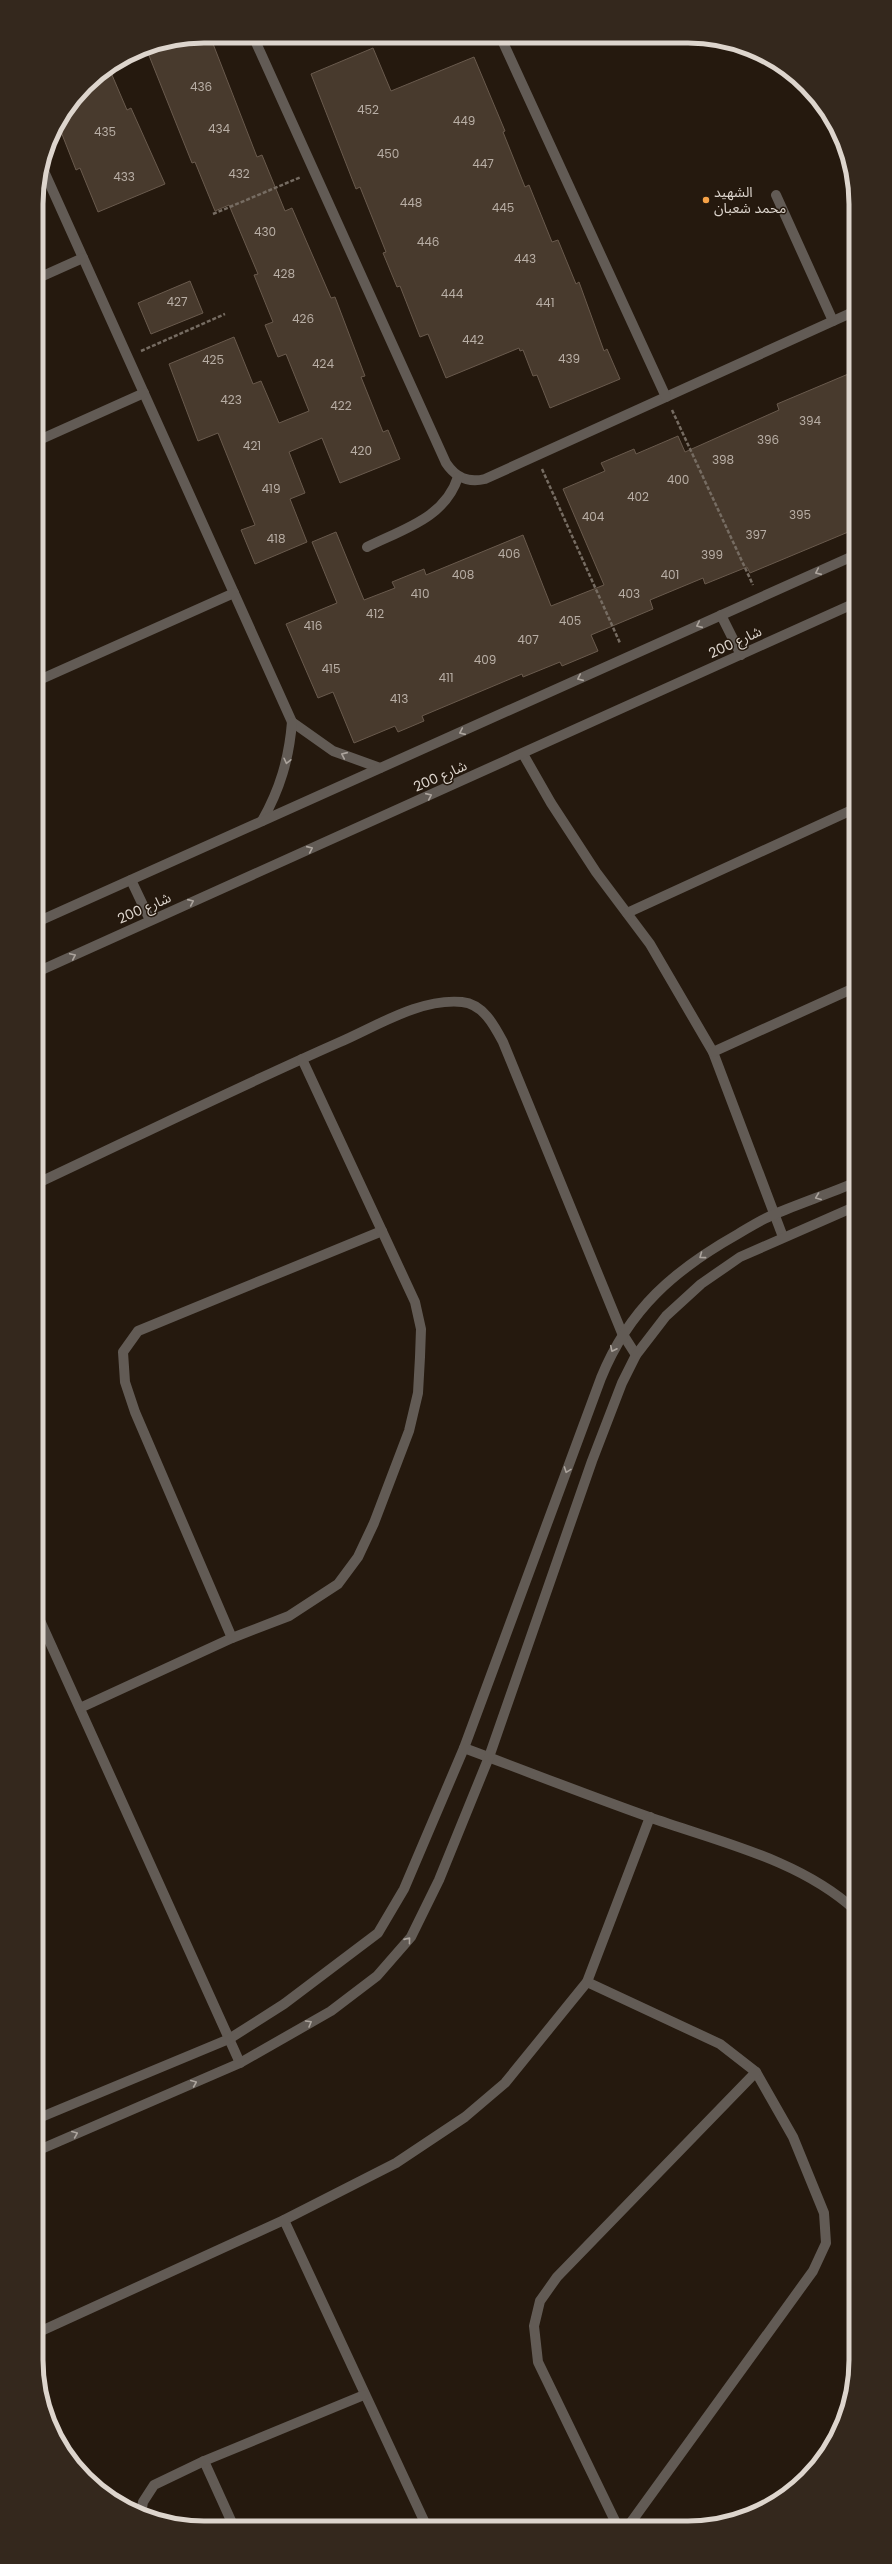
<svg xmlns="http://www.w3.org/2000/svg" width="892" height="2564" font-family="Poppins,'Noto Sans Arabic',sans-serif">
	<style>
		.building { fill: #483a2d; stroke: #695a4d }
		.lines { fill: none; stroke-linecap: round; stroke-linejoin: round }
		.path { stroke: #766c62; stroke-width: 2.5; stroke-dasharray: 4 2; stroke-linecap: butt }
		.minor { stroke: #625b55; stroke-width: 10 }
		.oneway { stroke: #aca49d }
		.poi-dot { fill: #f6a247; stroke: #25190e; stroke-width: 1.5 }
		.labels { text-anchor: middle; stroke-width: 3; stroke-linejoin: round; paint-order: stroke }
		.number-label { font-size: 12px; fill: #b8aea5 }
		.poi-label { font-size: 14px; fill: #ddd5cd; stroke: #25190e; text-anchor: start }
		.street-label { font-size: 14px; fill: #ddd5cd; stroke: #25190e }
		.rim { fill: none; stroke: #ddd5cd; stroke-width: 5 }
	</style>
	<rect width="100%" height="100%" fill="#25190e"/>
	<g class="building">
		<polygon points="204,36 210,36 257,157 262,155 285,211 292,208 331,298 335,297 365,376 361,377 383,432 388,430 400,459 340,483 322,438 289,452 305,493 290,499 307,542 255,564 241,530 255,525 218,433 198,441 169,364 234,337 253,384 261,381 279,423 309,411 286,354 278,357 265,325 273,322 254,275 258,274 229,205 215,211 195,162 192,163 146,48"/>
		<polygon points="373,48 391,91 474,57 505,131 503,132 525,187 529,185 552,242 558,240 576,284 579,282 604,351 607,349 620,379 550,408 537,375 533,376 523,350 520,351 519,348 446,378 428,334 420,337 400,286 397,287 383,253 386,252 360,187 356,189 311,74"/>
		<polygon points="109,68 127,110 131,108 165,184 98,212 80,168 76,170 58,124 93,78"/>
		<polygon points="190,281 203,313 151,334 138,303"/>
		<polygon points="853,372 853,530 750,573 747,567 705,584 703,578 650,600 653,609 591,635 598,651 562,666 560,662 523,677 522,674 422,716 424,721 398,732 395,726 354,743 333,692 318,698 286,624 337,603 312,542 336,532 364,600 395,588 392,582 424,569 426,575 523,535 551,606 604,585 563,489 605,471 601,463 634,449 636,454 678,436 685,452 779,410 777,404"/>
	</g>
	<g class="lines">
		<g class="path">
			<polyline points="213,214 301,177"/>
			<polyline points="141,351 225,314"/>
			<polyline points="672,410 753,585"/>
			<polyline points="542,469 620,643"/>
		</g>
		<g class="minor">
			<path d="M253,36L446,463C456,478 468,483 485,479L853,312"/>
			<polyline points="501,38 666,397"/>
			<polyline points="43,169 292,722 333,751 380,768"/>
			<polyline points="776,195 833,321"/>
			<polyline points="36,279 83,258"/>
			<polyline points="37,441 144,393"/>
			<path d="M367,547C403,529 445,518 458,477"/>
			<polyline points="721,615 741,655"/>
			<polyline points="37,681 234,593"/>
			<polyline points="523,754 551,803 596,872 650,944 713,1052 783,1237"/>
			<path d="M262,821C280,789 289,759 292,722"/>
			<polyline points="131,880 150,920"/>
			<polyline points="627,913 854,809"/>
			<polyline points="37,922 853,556"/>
			<polyline points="37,972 853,604"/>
			<polyline points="713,1052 854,988"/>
			<path d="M38,1183C138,1136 238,1087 340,1042C377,1026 420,998 462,1002C483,1004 494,1025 503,1042L622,1333L636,1355"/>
			<polyline points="38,1616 240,2063"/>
			<polyline points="232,1638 135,1412 125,1382 123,1352 138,1331 382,1231"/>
			<polyline points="80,1708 232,1638 289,1616 338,1584 358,1557 374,1523 409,1431 418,1393 420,1357 421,1329 415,1302 302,1059"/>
			<path d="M464,1748C526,1771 587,1795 649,1817C719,1842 799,1859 855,1910"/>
			<polyline points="587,1982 720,2044 756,2072 793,2137 824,2213 826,2243 813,2271 629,2525"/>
			<path d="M39,2118L229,2039L284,2004L378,1933L404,1889L464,1748L601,1378C629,1309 674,1270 738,1234C750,1227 762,1219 775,1214C801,1203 828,1194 854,1183"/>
			<polyline points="39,2150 240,2063 331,2011 377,1976 411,1937 439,1880 489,1757 592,1461 622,1383 636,1355 666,1316 701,1284 740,1257 854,1207"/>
			<polyline points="284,2220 426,2525"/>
			<polyline points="39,2332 284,2220 396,2163 465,2117 505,2083 587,1982 650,1817"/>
			<polyline points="204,2461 233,2525"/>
			<polyline points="141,2514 143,2502 154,2485 204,2461 364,2395"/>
			<polyline points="617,2525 538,2362 534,2326 540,2301 557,2277 756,2072"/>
		</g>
	</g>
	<defs><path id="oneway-chevron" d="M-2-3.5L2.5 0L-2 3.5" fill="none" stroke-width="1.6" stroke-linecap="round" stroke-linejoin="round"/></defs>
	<g class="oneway">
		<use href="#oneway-chevron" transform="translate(818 572) rotate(156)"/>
		<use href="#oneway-chevron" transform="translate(699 625) rotate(156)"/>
		<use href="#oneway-chevron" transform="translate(580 678) rotate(156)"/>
		<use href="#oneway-chevron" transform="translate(462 732) rotate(156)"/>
		<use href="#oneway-chevron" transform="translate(344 755) rotate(-156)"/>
		<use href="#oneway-chevron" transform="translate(287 761) rotate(103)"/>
		<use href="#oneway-chevron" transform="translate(429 796) rotate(-24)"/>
		<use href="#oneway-chevron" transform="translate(310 849) rotate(-24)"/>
		<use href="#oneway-chevron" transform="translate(191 902) rotate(-24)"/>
		<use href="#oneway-chevron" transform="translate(73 956) rotate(-25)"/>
		<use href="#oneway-chevron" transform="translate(818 1197) rotate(159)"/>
		<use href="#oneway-chevron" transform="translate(702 1256) rotate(144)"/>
		<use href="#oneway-chevron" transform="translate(613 1349) rotate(116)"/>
		<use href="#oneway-chevron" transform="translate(567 1470) rotate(110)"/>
		<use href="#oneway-chevron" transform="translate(408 1940) rotate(-51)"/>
		<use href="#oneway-chevron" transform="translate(309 2023) rotate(-30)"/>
		<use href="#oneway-chevron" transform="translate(194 2083) rotate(-23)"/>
		<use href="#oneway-chevron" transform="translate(75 2134) rotate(-23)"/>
	</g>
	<circle class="poi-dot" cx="706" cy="200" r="4"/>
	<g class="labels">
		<g class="number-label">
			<text x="201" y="91">436</text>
			<text x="368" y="114">452</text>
			<text x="464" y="125">449</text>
			<text x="219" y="133">434</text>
			<text x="105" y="136">435</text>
			<text x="388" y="158">450</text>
			<text x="483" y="168">447</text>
			<text x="239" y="178">432</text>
			<text x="124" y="181">433</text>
			<text x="411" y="207">448</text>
			<text x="503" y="212">445</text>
			<text x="265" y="236">430</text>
			<text x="428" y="246">446</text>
			<text x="525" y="263">443</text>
			<text x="284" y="278">428</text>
			<text x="452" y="298">444</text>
			<text x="177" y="306">427</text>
			<text x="545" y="307">441</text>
			<text x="303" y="323">426</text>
			<text x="473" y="344">442</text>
			<text x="569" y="363">439</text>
			<text x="213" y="364">425</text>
			<text x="323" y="368">424</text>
			<text x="231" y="404">423</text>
			<text x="341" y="410">422</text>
			<text x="810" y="425">394</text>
			<text x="768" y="444">396</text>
			<text x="252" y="450">421</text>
			<text x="361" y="455">420</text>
			<text x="723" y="464">398</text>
			<text x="678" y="484">400</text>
			<text x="271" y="493">419</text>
			<text x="638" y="501">402</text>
			<text x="800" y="519">395</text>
			<text x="593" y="521">404</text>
			<text x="756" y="539">397</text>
			<text x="276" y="543">418</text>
			<text x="509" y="558">406</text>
			<text x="712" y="559">399</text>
			<text x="463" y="579">408</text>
			<text x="670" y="579">401</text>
			<text x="420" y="598">410</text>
			<text x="629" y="598">403</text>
			<text x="375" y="618">412</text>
			<text x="570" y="625">405</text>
			<text x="313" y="630">416</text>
			<text x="528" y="644">407</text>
			<text x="485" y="664">409</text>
			<text x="331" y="673">415</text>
			<text x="446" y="682">411</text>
			<text x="399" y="703">413</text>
		</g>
		<g class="poi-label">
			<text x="714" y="197">الشهيد<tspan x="714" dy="16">محمد شعبان</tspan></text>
		</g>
		<g class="street-label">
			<text transform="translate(735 642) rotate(-25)" y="5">شارع 200</text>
			<text transform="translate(440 776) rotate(-24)" y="5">شارع 200</text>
			<text transform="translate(144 908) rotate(-24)" y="5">شارع 200</text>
		</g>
	</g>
	<path d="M0 0H892V2564H0ZM204 43H688A161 161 0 0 1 849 204V2360A161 161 0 0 1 688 2521H204A161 161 0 0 1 43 2360V204A161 161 0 0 1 204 43Z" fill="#34281d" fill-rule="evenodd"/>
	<path class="rim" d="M204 43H688A161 161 0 0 1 849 204V2360A161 161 0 0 1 688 2521H204A161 161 0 0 1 43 2360V204A161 161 0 0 1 204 43Z"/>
</svg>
